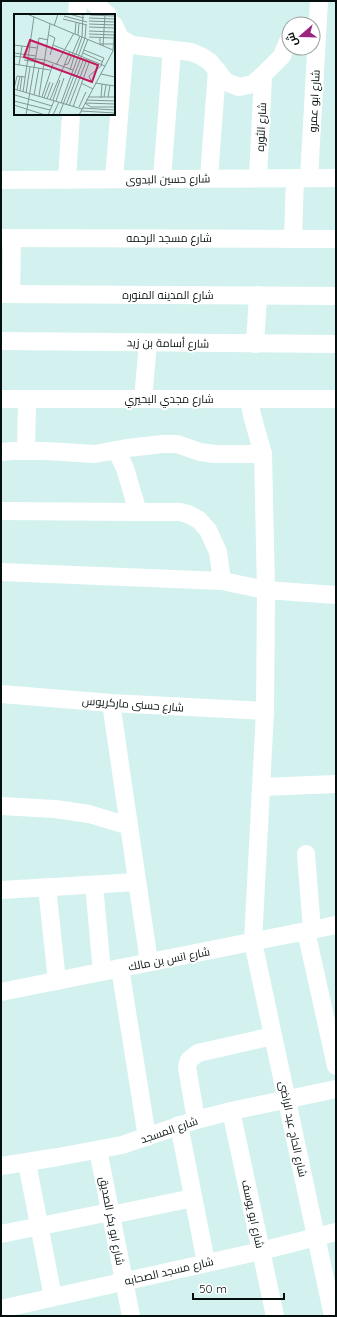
<svg xmlns="http://www.w3.org/2000/svg" width="337" height="1317" font-family="Quicksand,Cairo,sans-serif">
	<style>
		.lines { fill: none; stroke-linecap: round; stroke-linejoin: round }
		.minor { stroke: #fff; stroke-width: 18 }
		.labels { text-anchor: middle; stroke-width: 4; stroke-linejoin: round; paint-order: stroke }
		.street-label { font-size: 11px; fill: #050f0e; stroke: #fff }
		.inset-road { fill: none; stroke: #819795; stroke-width: 1 }
		.view { fill: #c2185b; fill-opacity: 0.15; stroke: #c2185b; stroke-width: 2 }
		.inset-edge { fill: none; stroke: #050f0e; stroke-width: 2 }
	</style>
	<rect width="100%" height="100%" fill="#d3f2ef"/>
	<g class="lines">
		<g class="minor">
			<polyline points="92,1 108,15"/>
			<polyline points="77,15 78,1"/>
			<polyline points="114,25 120,38 132,45 191,52 201,56 210,62 226,82 239,87 253,84 263,75 282,56 289,39"/>
			<polyline points="209,178 217,70"/>
			<polyline points="258,178 263,75"/>
			<polyline points="309,178 319,1"/>
			<polyline points="114,179 125,42"/>
			<polyline points="162,179 172,50"/>
			<polyline points="1,180 336,178"/>
			<polyline points="67,180 71,114"/>
			<polyline points="1,238 336,239"/>
			<polyline points="293,239 295,178"/>
			<polyline points="1,294 336,296"/>
			<polyline points="11,294 12,238"/>
			<polyline points="1,341 336,344"/>
			<polyline points="255,344 258,295"/>
			<polyline points="1,399 336,399"/>
			<polyline points="143,399 148,343"/>
			<polyline points="249,399 252,415 263,454 266,590 265,711 253,942 333,1316"/>
			<polyline points="116,450 125,468 138,512"/>
			<polyline points="26,451 27,399"/>
			<polyline points="1,452 12,451 46,451 95,454 127,448 163,444 177,444 200,452 215,454 263,454"/>
			<polyline points="1,511 138,512 180,512 188,514 199,520 208,530 218,552 222,581"/>
			<polyline points="1,572 222,581 266,590 336,595"/>
			<polyline points="1,694 111,703 265,711"/>
			<polyline points="111,703 149,962"/>
			<polyline points="262,787 336,784"/>
			<polyline points="1,806 55,809 89,814 129,826"/>
			<polyline points="306,854 312,930"/>
			<polyline points="94,885 102,972"/>
			<polyline points="47,887 57,981"/>
			<polyline points="1,890 137,882"/>
			<polyline points="306,931 336,1066"/>
			<polyline points="120,968 147,1137"/>
			<polyline points="1,992 336,925"/>
			<polyline points="231,1111 275,1316"/>
			<polyline points="196,1120 187,1067 189,1060 198,1053 273,1036"/>
			<polyline points="179,1125 206,1262"/>
			<polyline points="98,1150 131,1316"/>
			<polyline points="27,1163 53,1297"/>
			<polyline points="1,1166 58,1157 122,1145 196,1120 231,1111 336,1089"/>
			<polyline points="111,1215 193,1198"/>
			<polyline points="1,1234 110,1212"/>
			<polyline points="1,1309 261,1251 336,1232"/>
		</g>
	</g>
	<g class="labels">
		<g class="street-label">
			<text transform="translate(314 101) rotate(-87)" y="4">شارع ابو عمرو</text>
			<text transform="translate(261 127) rotate(-87)" y="4">شارع الثوره</text>
			<text transform="translate(168 179) rotate(-1)" y="4">شارع حسين البدوى</text>
			<text x="169" y="242">شارع مسجد الرحمه</text>
			<text x="168" y="299">شارع المدينه المنوره</text>
			<text transform="translate(168 343) rotate(1)" y="4">شارع أسامة بن زيد</text>
			<text x="169" y="403">شارع مجدي البحيري</text>
			<text transform="translate(133 704) rotate(4)" y="4">شارع حسنى ماركريوس</text>
			<text transform="translate(169 959) rotate(-11)" y="4">شارع انس بن مالك</text>
			<text transform="translate(293 1129) rotate(78)" y="4">شارع الحاج عبد الراضى</text>
			<text transform="translate(169 1130) rotate(-19)" y="4">شارع المسجد</text>
			<text transform="translate(253 1214) rotate(78)" y="4">شارع ابو يوسف</text>
			<text transform="translate(112 1221) rotate(79)" y="4">شارع ابو بكر الصديق</text>
			<text transform="translate(169 1271) rotate(-13)" y="4">شارع مسجد الصحابه</text>
		</g>
	</g>
	<g transform="translate(14 14)">
		<rect width="101" height="101" fill="#d3f2ef"/>
		<path class="inset-road" d="M13,0L99,36M55,0L70,4M76,1L101,2M50,2L73,8M75,4L101,5M49,5L73,11M75,7L101,8M75,10L101,11M40,12L44,0M75,13L101,14M75,17L100,18M61,20L62,8M75,20L100,21M35,21L41,24L36,41M64,21L65,9M75,23L100,24M86,23V30H99M71,24L72,11M0,31L23,34M39,31L91,52M89,32L91,0M70,36L90,44L87,51M0,39L22,42M69,39L89,48M62,40L68,23L69,0M0,42L31,46L59,56M10,46L30,49M0,50L36,56M5,51L8,32M42,51L60,19M50,51L54,50L66,22M56,56L61,40M87,60L101,63M77,67L75,62L88,51M67,69L79,75M81,69L101,72M0,75L68,95M0,75L3,62L11,63M3,76L6,62M6,77L8,62M9,78L20,3M12,79L16,53M1,81L38,92M20,81L25,54M25,82L36,10M28,83L39,50M74,83H101M90,83L92,71M94,83L96,71M30,84L36,68M87,84L88,70M33,85L39,69M36,86L56,37M39,86L46,66M72,86L101,87M0,87L36,96M42,87L50,64M47,89L71,24M71,89L77,93H101M71,89L101,90M0,91L31,101M52,91L70,44M55,92L73,45M59,93L76,46M65,93L72,78M68,94L101,96M67,97L101,99M12,101L25,24L34,26M34,101L40,87M39,101L45,88M45,101L74,25M65,101L99,37L101,5"/>
		<path class="view" d="M16,26L84,51L78,68L10,43Z"/>
		<rect width="101" height="101" class="inset-edge"/>
	</g>
	<rect width="337" height="1317" fill="none" stroke="#050f0e" stroke-width="4"/>
	<g transform="translate(301 36) rotate(250)"><circle r="19" fill="#ffffff" stroke="#9b9f9f"/>
	<path d="M0-3L7 15L0 10L-7 15Z" fill="#9b247e"/>
	<text y="-6" font-size="11" font-weight="bold" text-anchor="middle" fill="#050f0e">ش</text>
	</g>
	<path d="M193 1293v6h91v-6" fill="none" stroke="#050f0e" stroke-width="2"/>
	<text x="199" y="1293" font-size="12" fill="#050f0e" stroke="#ffffff" stroke-width="3" paint-order="stroke">50 m</text>
</svg>
